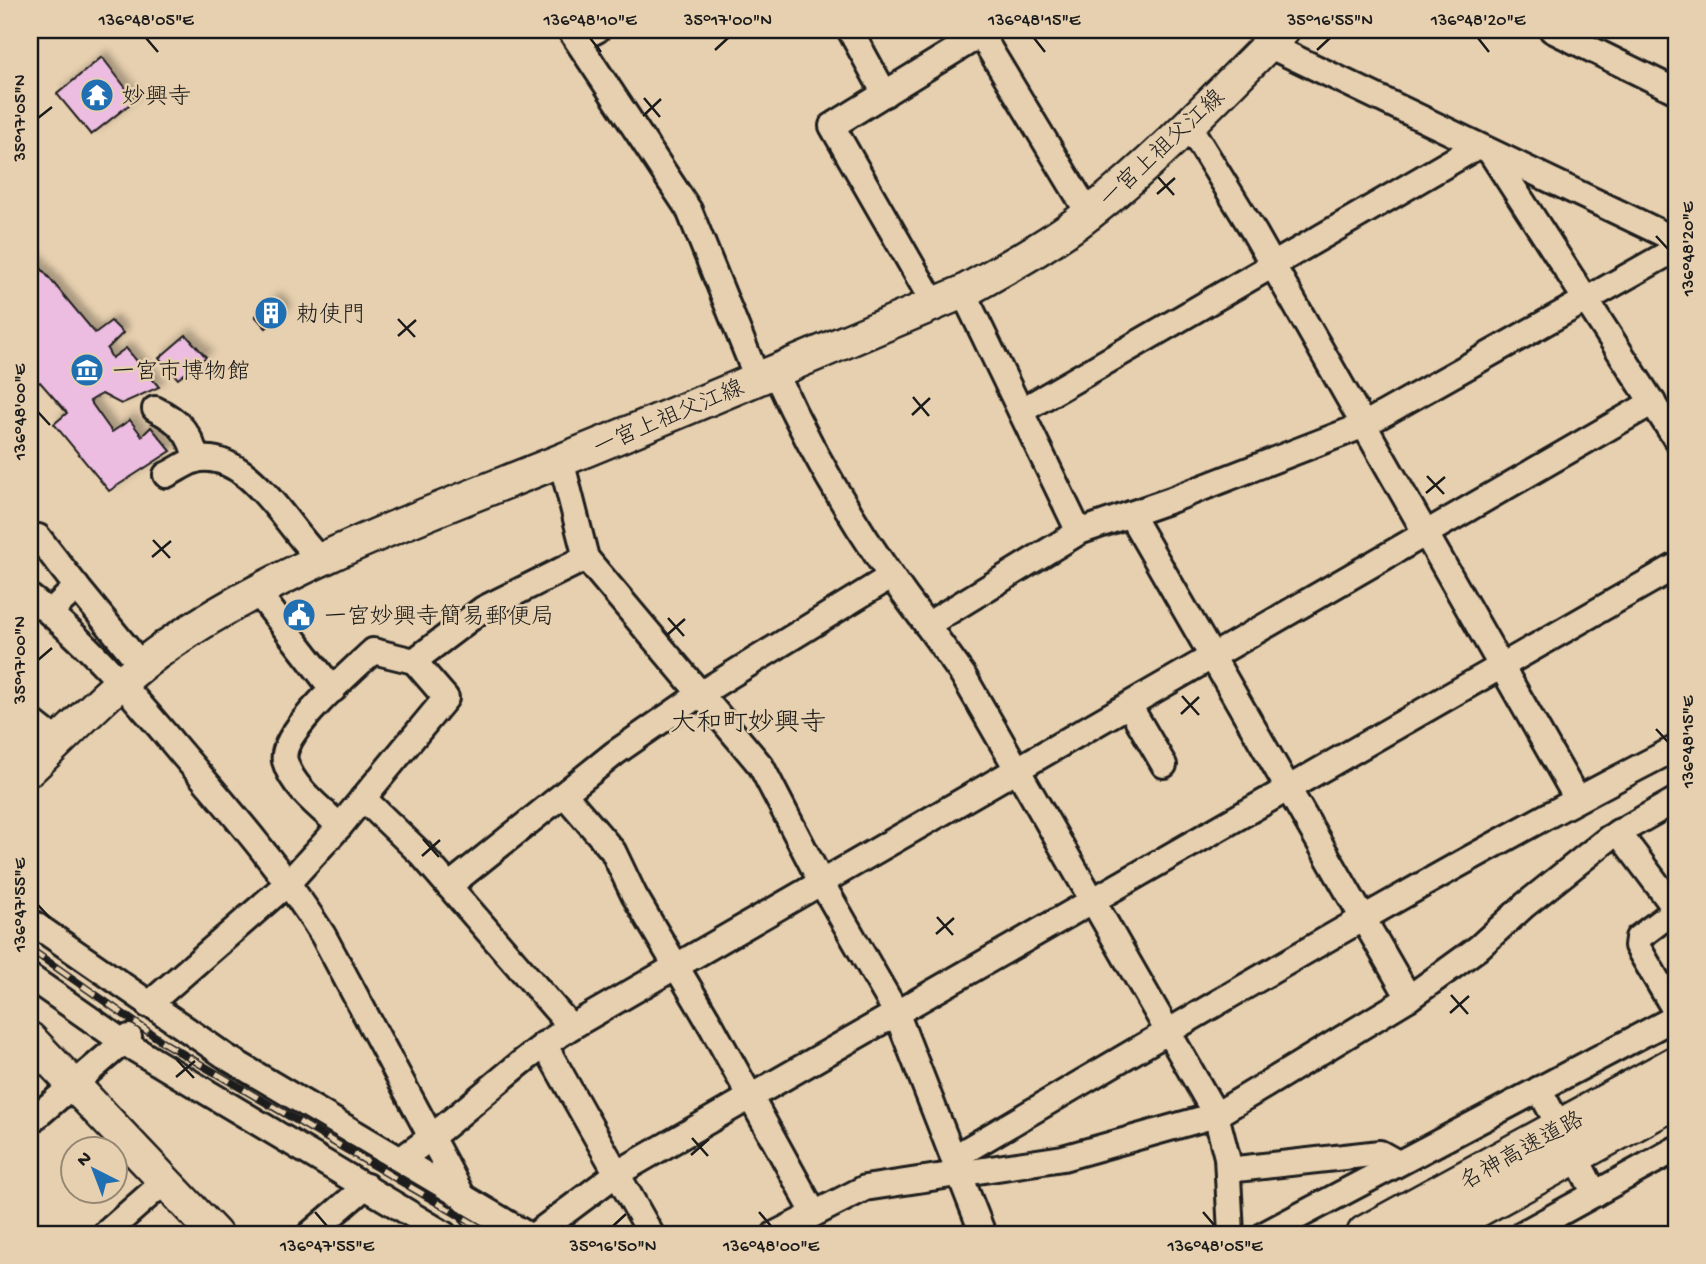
<svg xmlns="http://www.w3.org/2000/svg" width="1706" height="1264" font-family="'Gochi Hand','Klee One',sans-serif">
	<style>
		.building { fill: #ecbde0; stroke: #1c1c1c; stroke-width: 2; filter: url(#shadow) }
		.lines { fill: none; stroke-linecap: round; stroke-linejoin: round }
		.minor-casing { stroke: #1c1c1c; stroke-width: 30 }
		.major-casing { stroke: #1c1c1c; stroke-width: 37 }
		.highway-casing { stroke: #1c1c1c; stroke-width: 42 }
		.minor { stroke: #e7d0af; stroke-width: 24 }
		.major { stroke: #e7d0af; stroke-width: 32 }
		.highway { stroke: #e7d0af; stroke-width: 37 }
		.rail-casing { stroke: #1c1c1c; stroke-width: 8 }
		.rail { stroke: #e7d0af; stroke-width: 5; stroke-dasharray: 16; stroke-linecap: butt }
		.ticks { fill: none; stroke: #1c1c1c; stroke-width: 2.5 }
		.labels { text-anchor: middle; stroke-width: 5; stroke-linejoin: round; paint-order: stroke }
		.poi-label { font-size: 23px; fill: #1c1c1c; stroke: #e7d0af; text-anchor: start }
		.street-label { font-size: 23px; fill: #1c1c1c; stroke: #e7d0af }
		.quarter-label { font-size: 26px; fill: #1c1c1c; stroke: #e7d0af }
		.neatline { fill: none; stroke: #1c1c1c; stroke-width: 2.5 }
		.ticks-label { font-size: 18px; text-anchor: middle; fill: #1c1c1c }
	</style>
	<defs>
		<filter id="shadow"><feDropShadow dx="6" dy="-6" stdDeviation="3.5" flood-color="#0004"/></filter>
	</defs>
	<rect width="100%" height="100%" fill="#e7d0af"/>
	<filter id="ink" filterUnits="userSpaceOnUse"><feTurbulence type="fractalNoise" baseFrequency=".0143" numOctaves="2"/><feDisplacementMap in="SourceGraphic" scale="14" xChannelSelector="R" yChannelSelector="G"/><feConvolveMatrix kernelMatrix="1 2 1 2 8 2 1 2 1" color-interpolation-filters="sRGB"/></filter>
	<g filter="url(#ink)">
		<g class="building">
			<polygon points="102,57 135,100 91,135 57,94"/>
			<polygon points="30,255 95,333 111,321 123,333 107,349 112,358 126,348 159,387 121,404 102,394 90,401 112,432 130,420 142,436 151,427 171,451 109,491 54,424 67,413 40,382 30,388"/>
			<polygon points="275,299 286,311 266,328 255,316"/>
			<polygon points="186,335 206,357 178,379 159,358"/>
		</g>
		<g class="lines">
			<defs>
				<g id="minor">
					<polyline points="570,30 689,210 757,378"/>
					<polyline points="850,30 885,94"/>
					<polyline points="978,30 1089,214"/>
					<polyline points="1552,30 1676,91"/>
					<polyline points="577,40 597,30"/>
					<polyline points="1268,45 1676,240"/>
					<polyline points="1189,126 1254,232 1577,799"/>
					<polyline points="1491,153 1676,439"/>
					<polyline points="963,292 1079,532"/>
					<polyline points="934,304 832,126 988,30"/>
					<path d="M775,372C816,463 866,546 927,625"/>
					<path d="M155,409C178,420 192,434 196,460"/>
					<polyline points="1021,411 1478,146"/>
					<polyline points="561,460 586,558 761,766 821,882 896,1012 983,1234"/>
					<path d="M166,475C175,471 186,463 195,460C249,447 290,534 322,561"/>
					<polyline points="1130,514 1409,998"/>
					<polyline points="38,537 77,587"/>
					<polyline points="258,593 333,690"/>
					<path d="M30,597C86,640 137,700 182,754C233,813 282,870 323,935L483,1234"/>
					<polyline points="50,612 77,587 142,666"/>
					<polyline points="1129,705 1164,765"/>
					<polyline points="30,720 58,742"/>
					<polyline points="564,794 613,851 634,895 712,1027 814,1213"/>
					<polyline points="363,798 421,854 571,1027"/>
					<path d="M340,826C321,809 292,787 285,761C278,734 353,670 373,651L414,661L483,609L586,558"/>
					<polyline points="1618,832 1672,904 1670,914 1638,938 1637,946 1676,1012"/>
					<polyline points="449,886 615,753 700,694 890,577"/>
					<polyline points="30,921 228,1058 526,1234"/>
					<polyline points="30,977 123,1042 444,1234"/>
					<polyline points="148,1005 289,882 340,826 446,698 414,661"/>
					<polyline points="544,1044 651,1234"/>
					<polyline points="1539,1089 1551,1111"/>
					<polyline points="30,1122 129,1037"/>
					<path d="M953,1158C1192,1018 1430,874 1676,748"/>
					<path d="M401,1159C461,1119 510,1065 571,1027L1653,402"/>
					<polyline points="1582,1169 1595,1194"/>
					<polyline points="1228,1170 1380,1153 1398,1163"/>
					<polyline points="105,1234 165,1181"/>
					<polyline points="310,1234 366,1186"/>
					<polyline points="536,1234 616,1174 1676,566"/>
					<polyline points="775,1234 865,1188 1063,1158 1216,1115 1409,998 1478,948 1525,905 1609,838 1676,800"/>
					<polyline points="1231,1234 1227,1157 1216,1115 963,675 927,625 1079,532 1171,500 1362,426 1676,249"/>
					<polyline points="1265,1234 1676,1017"/>
					<polyline points="1522,1234 1676,1149"/>
				</g>
				<g id="major">
					<path d="M30,769C75,727 118,680 168,645C280,567 430,513 557,462C693,407 827,349 963,292C1006,268 1051,244 1090,213C1159,158 1220,93 1283,30"/>
					<polyline points="30,1039 215,1234"/>
				</g>
				<g id="highway">
					<polyline points="1366,1234 1676,1065"/>
					<polyline points="1430,1234 1676,1099"/>
				</g>
			</defs>
			<use href="#minor" class="minor-casing"/>
			<use href="#major" class="major-casing"/>
			<use href="#highway" class="highway-casing"/>
			<use href="#minor" class="minor"/>
			<use href="#major" class="major"/>
			<use href="#highway" class="highway"/>
			<defs>
				<polyline id="rail" points="30,949 166,1044 491,1234"/>
			</defs>
			<use href="#rail" class="rail-casing"/>
			<use href="#rail" class="rail"/>
		</g>
	</g>
	<path class="ticks" d="M146,38L158,52M590,38L601,52M1034,38L1045,52M1478,38L1489,52M715,50L728,38M1317,50L1330,38M644,98L660,117M643,116L661,99M38,118L52,107M1158,177L1174,195M1157,194L1175,178M1656,236L1668,249M398,319L415,337M398,336L416,320M913,397L929,416M38,412L50,425M912,415L930,398M1427,476L1444,494M1426,493L1445,477M153,540L170,558M152,557L171,541M668,618L684,636M667,635L685,619M38,660L52,648M1182,696L1199,715M1181,714L1199,697M1656,729L1668,742M423,839L439,857M422,856L440,840M38,905L50,918M937,917L953,935M936,934L954,918M1451,995L1468,1014M1450,1013L1469,996M177,1060L194,1078M176,1077L195,1061M692,1138L708,1156M691,1155L709,1139M315,1212L327,1226M759,1212L771,1226M1203,1212L1215,1226M613,1226L626,1214"/>
	<defs>
		<symbol id="temple-disc" viewBox="-11 -11 22 22"><circle r="9.5" fill="#1f6fb2" stroke="#e7d0af"/><path d="M0-6L5-2H3V0L6.5 2.5H4V6H1.5V3h-3V6H-4V2.5H-6.5L-3 0V-2H-5Z" fill="#fff"/></symbol>
		<symbol id="building-disc" viewBox="-11 -11 22 22"><circle r="9.5" fill="#1f6fb2" stroke="#e7d0af"/><path d="M-4-6H4V6H1V3H-1V6H-4ZM-2.5-4.3h1.7v1.8h-1.7ZM.8-4.3h1.7v1.8H.8ZM-2.5-1h1.7V.8h-1.7ZM.8-1h1.7V.8H.8Z" fill="#fff"/></symbol>
		<symbol id="museum-disc" viewBox="-11 -11 22 22"><circle r="9.5" fill="#1f6fb2" stroke="#e7d0af"/><path d="M0-6L6-3V-2H-6V-3ZM-5-1h2V3h-2ZM-1-1h2V3h-2ZM3-1h2V3H3ZM-6 4H6V6H-6Z" fill="#fff"/></symbol>
		<symbol id="civic-disc" viewBox="-11 -11 22 22"><circle r="9.5" fill="#1f6fb2" stroke="#e7d0af"/><path d="M-.6-6.5H3V-4.5H.6V-3L4-1V1h2V6H-6V1h2V-1L-.6-3ZM-1.2 2.5V6h2.4V2.5Z" fill="#fff"/></symbol>
	</defs>
	<g fill-rule="evenodd">
		<use href="#temple-disc" x="78" y="76" width="38" height="38"/>
		<use href="#building-disc" x="252" y="294" width="38" height="38"/>
		<use href="#museum-disc" x="68" y="351" width="38" height="38"/>
		<use href="#civic-disc" x="280" y="596" width="38" height="38"/>
	</g>
	<g class="labels">
		<g class="poi-label">
			<text x="122" y="103">妙興寺</text>
			<text x="296" y="321">勅使門</text>
			<text x="112" y="378">一宮市博物館</text>
			<text x="324" y="623">一宮妙興寺簡易郵便局</text>
		</g>
		<g class="street-label">
			<text transform="translate(1161 147) rotate(-43)" y="8">一宮上祖父江線</text>
			<text transform="translate(668 416) rotate(-23)" y="8">一宮上祖父江線</text>
			<text transform="translate(1521 1149) rotate(-29)" y="8">名神高速道路</text>
		</g>
		<g class="quarter-label">
			<text x="748" y="730">大和町妙興寺</text>
		</g>
	</g>
	<rect width="1706" height="1264" fill="none" stroke="#e7d0af" stroke-width="77"/>
	<g transform="translate(94 1170) rotate(318)"><circle r="33" fill="#e7d0af" stroke="#968874" stroke-width="2"/>
	<path d="M0-5L12 26L0 18L-12 26Z" fill="#1f6fb2"/>
	<text y="-10" font-size="19" font-weight="bold" text-anchor="middle" fill="#1c1c1c">N</text>
	</g>
	<rect x="38" y="38" width="1630" height="1188" class="neatline"/>
	<g class="ticks-label">
		<text x="146" y="25">136°48'05"E</text>
		<text x="590" y="25">136°48'10"E</text>
		<text x="728" y="25">35°17'00"N</text>
		<text x="1034" y="25">136°48'15"E</text>
		<text x="1330" y="25">35°16'55"N</text>
		<text x="1478" y="25">136°48'20"E</text>
		<text transform="translate(19 118) rotate(-90)" y="6">35°17'05"N</text>
		<text transform="translate(1687 249) rotate(-90)" y="6">136°48'20"E</text>
		<text transform="translate(19 412) rotate(-90)" y="6">136°48'00"E</text>
		<text transform="translate(19 660) rotate(-90)" y="6">35°17'00"N</text>
		<text transform="translate(1687 742) rotate(-90)" y="6">136°48'15"E</text>
		<text transform="translate(19 905) rotate(-90)" y="6">136°47'55"E</text>
		<text x="327" y="1251">136°47'55"E</text>
		<text x="613" y="1251">35°16'50"N</text>
		<text x="771" y="1251">136°48'00"E</text>
		<text x="1215" y="1251">136°48'05"E</text>
	</g>
</svg>
